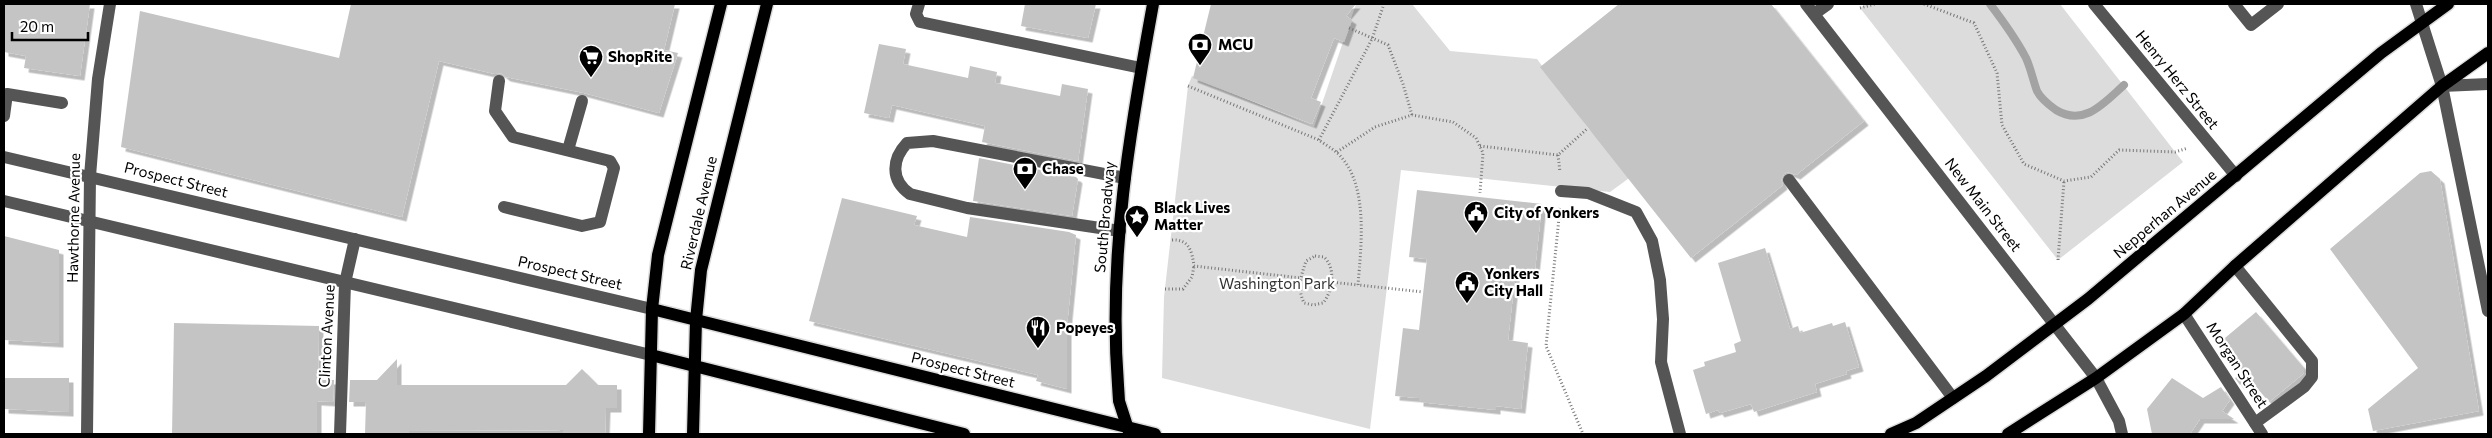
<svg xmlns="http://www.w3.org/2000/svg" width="2492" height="438" font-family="Commissioner,sans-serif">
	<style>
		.green { fill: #dcdcdc }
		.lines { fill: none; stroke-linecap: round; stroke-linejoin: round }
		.stream { stroke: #a3a3a3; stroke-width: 8 }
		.building { fill: #c4c4c4; filter: url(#shadow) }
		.major-casing { stroke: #dbdbdb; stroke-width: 15 }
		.path { stroke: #777; stroke-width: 3; stroke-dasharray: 1 2.5; stroke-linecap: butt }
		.minor { stroke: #555; stroke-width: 12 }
		.major { stroke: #000; stroke-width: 12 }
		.labels { text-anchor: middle; stroke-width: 4.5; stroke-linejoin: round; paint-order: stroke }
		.poi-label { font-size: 15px; font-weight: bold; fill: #000; stroke: #fff; text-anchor: start }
		.street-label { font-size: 15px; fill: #000; stroke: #fff }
		.park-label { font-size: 15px; fill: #333; stroke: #fff }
	</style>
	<defs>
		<filter id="shadow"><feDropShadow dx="4.5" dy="4.5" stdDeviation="0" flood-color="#0004"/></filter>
	</defs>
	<rect width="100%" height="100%" fill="#fff"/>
	<g class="green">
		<polygon points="1356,4 1412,4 1450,51 1537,59 1588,128 1632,176 1610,192 1401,170 1370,429 1162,378 1164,297 1188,86 1192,76 1314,127"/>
		<polygon points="1866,4 2060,4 2183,162 2058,260 1860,8"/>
	</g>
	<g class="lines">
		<path class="stream" d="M1990,4C2003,21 2016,39 2026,58C2031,69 2033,80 2037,91C2041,99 2049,105 2056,110C2084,127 2104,103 2124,85"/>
	</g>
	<g class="building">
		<polygon points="4,4 90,4 80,76 24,68 26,56 4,52"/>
		<polygon points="351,4 675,4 664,50 678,53 659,113 584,93 506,77 501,73 495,74 439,61 402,217 121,147 140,11 339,58"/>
		<polygon points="1025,4 1096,4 1088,38 1021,26"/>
		<polygon points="1211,4 1356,4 1346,16 1352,20 1344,42 1334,38 1311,98 1321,102 1312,124 1193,78"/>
		<polygon points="1619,4 1771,4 1864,121 1796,175 1788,172 1784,174 1781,180 1783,185 1691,258 1540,67"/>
		<polygon points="879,44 906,49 903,64 968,78 970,66 997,72 995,83 1060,96 1062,84 1088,89 1078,161 982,142 985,126 892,105 889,118 864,113"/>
		<polygon points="979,158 1076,177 1078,179 1072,216 973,201"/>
		<polygon points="2431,171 2440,179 2479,411 2373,431 2368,409 2418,368 2330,249 2420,173"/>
		<polygon points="1417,190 1542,204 1535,270 1516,268 1508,340 1528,343 1521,409 1496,406 1496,410 1419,402 1419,398 1395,396 1403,328 1419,330 1427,259 1409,257"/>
		<polygon points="842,198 917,216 914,225 967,237 970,217 1069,232 1076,235 1067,326 1067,389 1036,381 1038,375 809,321"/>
		<polygon points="4,236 59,250 59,343 4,340"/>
		<polygon points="1765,248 1790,329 1798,326 1800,333 1832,323 1833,326 1845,322 1859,367 1846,371 1847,374 1815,384 1817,392 1754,412 1751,404 1720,413 1718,410 1706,414 1693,370 1705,366 1704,362 1736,352 1734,344 1741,341 1718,263"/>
		<polygon points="2256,312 2304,368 2304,373 2269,402 2247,376 2240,385 2235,378 2244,373 2219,343"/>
		<polygon points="174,323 319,326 318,380 334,380 333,402 317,401 317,434 172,434"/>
		<polygon points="397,359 397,385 566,385 582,369 598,385 617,385 617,408 606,408 605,434 563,434 563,430 409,431 409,434 365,434 366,402 349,402 350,380 377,380"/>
		<polygon points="4,378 69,378 69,412 4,409"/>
		<polygon points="2172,378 2203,398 2221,387 2230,400 2222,411 2234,419 2200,419 2190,434 2152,434 2147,409"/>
	</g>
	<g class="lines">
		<defs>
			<g id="major">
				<polyline points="652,309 1155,434"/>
				<polyline points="651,355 964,434"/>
				<path d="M1129,432L1119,401L1118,385C1108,256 1130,130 1153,4"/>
				<polyline points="649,434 652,309 658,255 721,4"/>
				<polyline points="693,434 696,320 701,270 767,4"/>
				<polyline points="1891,434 1916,423 1986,376 2088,299 2381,53 2448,4"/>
				<polyline points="2008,434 2096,378 2184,314 2235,266 2442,86 2488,53"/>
			</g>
		</defs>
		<use href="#major" class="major-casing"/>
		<g class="path">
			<polyline points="1924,4 1974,23 1997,73 2002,125 2024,164 2064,181 2091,177 2119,150 2175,152 2188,148"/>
			<polyline points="1860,8 1875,4"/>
			<polyline points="1349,28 1388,45 1403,84 1412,115"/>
			<path d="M1188,86L1319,140C1324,144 1330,147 1335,151C1370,180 1361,246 1358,285L1423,292"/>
			<polyline points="1319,140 1372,39 1384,4"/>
			<polyline points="1480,146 1558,155 1588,128"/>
			<polyline points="1337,152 1375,127 1412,115 1453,122 1476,138 1483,153 1480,193"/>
			<polyline points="1558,155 1560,172"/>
			<polyline points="1560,208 1546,346 1583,434"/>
			<path d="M1172,240C1189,239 1192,251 1194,266L1301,278"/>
			<path d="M1315,256L1324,257C1336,268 1333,291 1323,303L1313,305L1304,303C1297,288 1301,276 1306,261Z"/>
			<polyline points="2058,260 2064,181"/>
			<polyline points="1330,282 1358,285"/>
			<polyline points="1165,289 1183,289 1192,277 1194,266"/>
		</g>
		<g class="minor">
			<polyline points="919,4 916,14 920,22 1141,68"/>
			<polyline points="1806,4 2096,378 2119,421 2122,434"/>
			<polyline points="2094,4 2236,176"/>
			<polyline points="2234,4 2251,25 2278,4"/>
			<polyline points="2416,4 2442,86 2488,311"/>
			<polyline points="1814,14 1828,4"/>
			<polyline points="499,81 495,111 513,137 610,161 614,168 600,222 582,226 504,207"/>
			<polyline points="2442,86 2488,84"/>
			<polyline points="4,116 7,94 62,103"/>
			<polyline points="568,150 582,101"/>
			<polyline points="4,157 652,309"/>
			<polyline points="1789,180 1953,398"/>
			<polyline points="1561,191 1588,193 1636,212 1652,241 1660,280 1663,319 1661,362 1680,434"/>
			<polyline points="4,201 651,355"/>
			<path d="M1120,231L967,208L910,194C890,180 892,159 907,143L933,141L1125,178"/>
			<polyline points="2235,266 2312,361 2312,377 2304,387 2255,423"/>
			<polyline points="2184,314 2262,434"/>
			<polyline points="87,434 90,176 98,79 110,4"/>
			<polyline points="340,434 345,283 355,239"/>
		</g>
		<use href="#major" class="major"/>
	</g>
	<defs>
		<symbol id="bank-pin" viewBox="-11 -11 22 30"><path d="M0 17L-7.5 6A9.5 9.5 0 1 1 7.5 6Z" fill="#000" stroke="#fff"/><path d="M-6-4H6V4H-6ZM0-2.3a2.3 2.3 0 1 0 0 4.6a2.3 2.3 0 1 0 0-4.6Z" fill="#fff"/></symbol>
		<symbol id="supermarket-pin" viewBox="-11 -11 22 30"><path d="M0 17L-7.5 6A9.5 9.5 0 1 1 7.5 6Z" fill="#000" stroke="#fff"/><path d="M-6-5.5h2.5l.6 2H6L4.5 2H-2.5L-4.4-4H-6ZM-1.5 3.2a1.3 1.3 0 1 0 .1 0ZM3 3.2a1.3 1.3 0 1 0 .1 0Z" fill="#fff"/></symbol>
		<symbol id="civic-pin" viewBox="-11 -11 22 30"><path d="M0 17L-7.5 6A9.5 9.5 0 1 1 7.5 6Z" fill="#000" stroke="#fff"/><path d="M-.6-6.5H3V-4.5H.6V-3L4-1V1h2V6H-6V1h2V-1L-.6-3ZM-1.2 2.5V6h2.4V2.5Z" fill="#fff"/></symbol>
		<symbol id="sight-pin" viewBox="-11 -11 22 30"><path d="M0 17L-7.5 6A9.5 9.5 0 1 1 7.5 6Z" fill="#000" stroke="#fff"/><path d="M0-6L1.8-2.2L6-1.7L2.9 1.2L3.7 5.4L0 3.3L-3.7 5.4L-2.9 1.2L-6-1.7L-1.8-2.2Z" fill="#fff"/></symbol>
		<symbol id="restaurant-pin" viewBox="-11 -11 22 30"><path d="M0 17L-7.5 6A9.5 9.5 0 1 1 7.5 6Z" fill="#000" stroke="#fff"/><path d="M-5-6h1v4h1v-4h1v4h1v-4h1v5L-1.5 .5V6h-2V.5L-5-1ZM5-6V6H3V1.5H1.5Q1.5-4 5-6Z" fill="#fff"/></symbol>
	</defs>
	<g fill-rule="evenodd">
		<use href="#bank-pin" x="1186" y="31" width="28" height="38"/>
		<use href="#supermarket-pin" x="577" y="43" width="28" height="38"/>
		<use href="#bank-pin" x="1011" y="155" width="28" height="38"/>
		<use href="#civic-pin" x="1462" y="199" width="28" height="38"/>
		<use href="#sight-pin" x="1123" y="203" width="28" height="38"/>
		<use href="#civic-pin" x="1453" y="269" width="28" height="38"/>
		<use href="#restaurant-pin" x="1024" y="314" width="28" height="38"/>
	</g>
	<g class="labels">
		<g class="poi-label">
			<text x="1218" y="50">MCU</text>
			<text x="608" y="62">ShopRite</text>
			<text x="1042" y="174">Chase</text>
			<text x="1154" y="213">Black Lives<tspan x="1154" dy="17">Matter</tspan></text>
			<text x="1494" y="218">City of Yonkers</text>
			<text x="1484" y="279">Yonkers<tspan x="1484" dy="17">City Hall</tspan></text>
			<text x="1056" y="333">Popeyes</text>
		</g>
		<g class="street-label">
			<text transform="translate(2177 80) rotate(51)" y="5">Henry Herz Street</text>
			<text transform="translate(176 180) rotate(14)" y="5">Prospect Street</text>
			<text transform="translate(1983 205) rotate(52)" y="5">New Main Street</text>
			<text transform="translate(699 213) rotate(-77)" y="5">Riverdale Avenue</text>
			<text transform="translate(2165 214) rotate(-40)" y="5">Nepperhan Avenue</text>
			<text transform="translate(1105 217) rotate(-85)" y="5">South Broadway</text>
			<text transform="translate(74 218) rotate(-89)" y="5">Hawthorne Avenue</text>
			<text transform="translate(570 273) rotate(13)" y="5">Prospect Street</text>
			<text transform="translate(327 336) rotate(-87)" y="5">Clinton Avenue</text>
			<text transform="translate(2237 365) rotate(57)" y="5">Morgan Street</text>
			<text transform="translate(963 370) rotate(14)" y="5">Prospect Street</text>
		</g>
		<g class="park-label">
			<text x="1277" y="289">Washington Park</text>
		</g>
	</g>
	<rect width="2492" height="438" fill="none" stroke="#000000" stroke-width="10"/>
	<path d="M12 32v8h76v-8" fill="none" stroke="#000000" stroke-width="2.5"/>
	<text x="20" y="32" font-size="15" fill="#000000" stroke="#ffffff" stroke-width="4" paint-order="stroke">20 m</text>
</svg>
